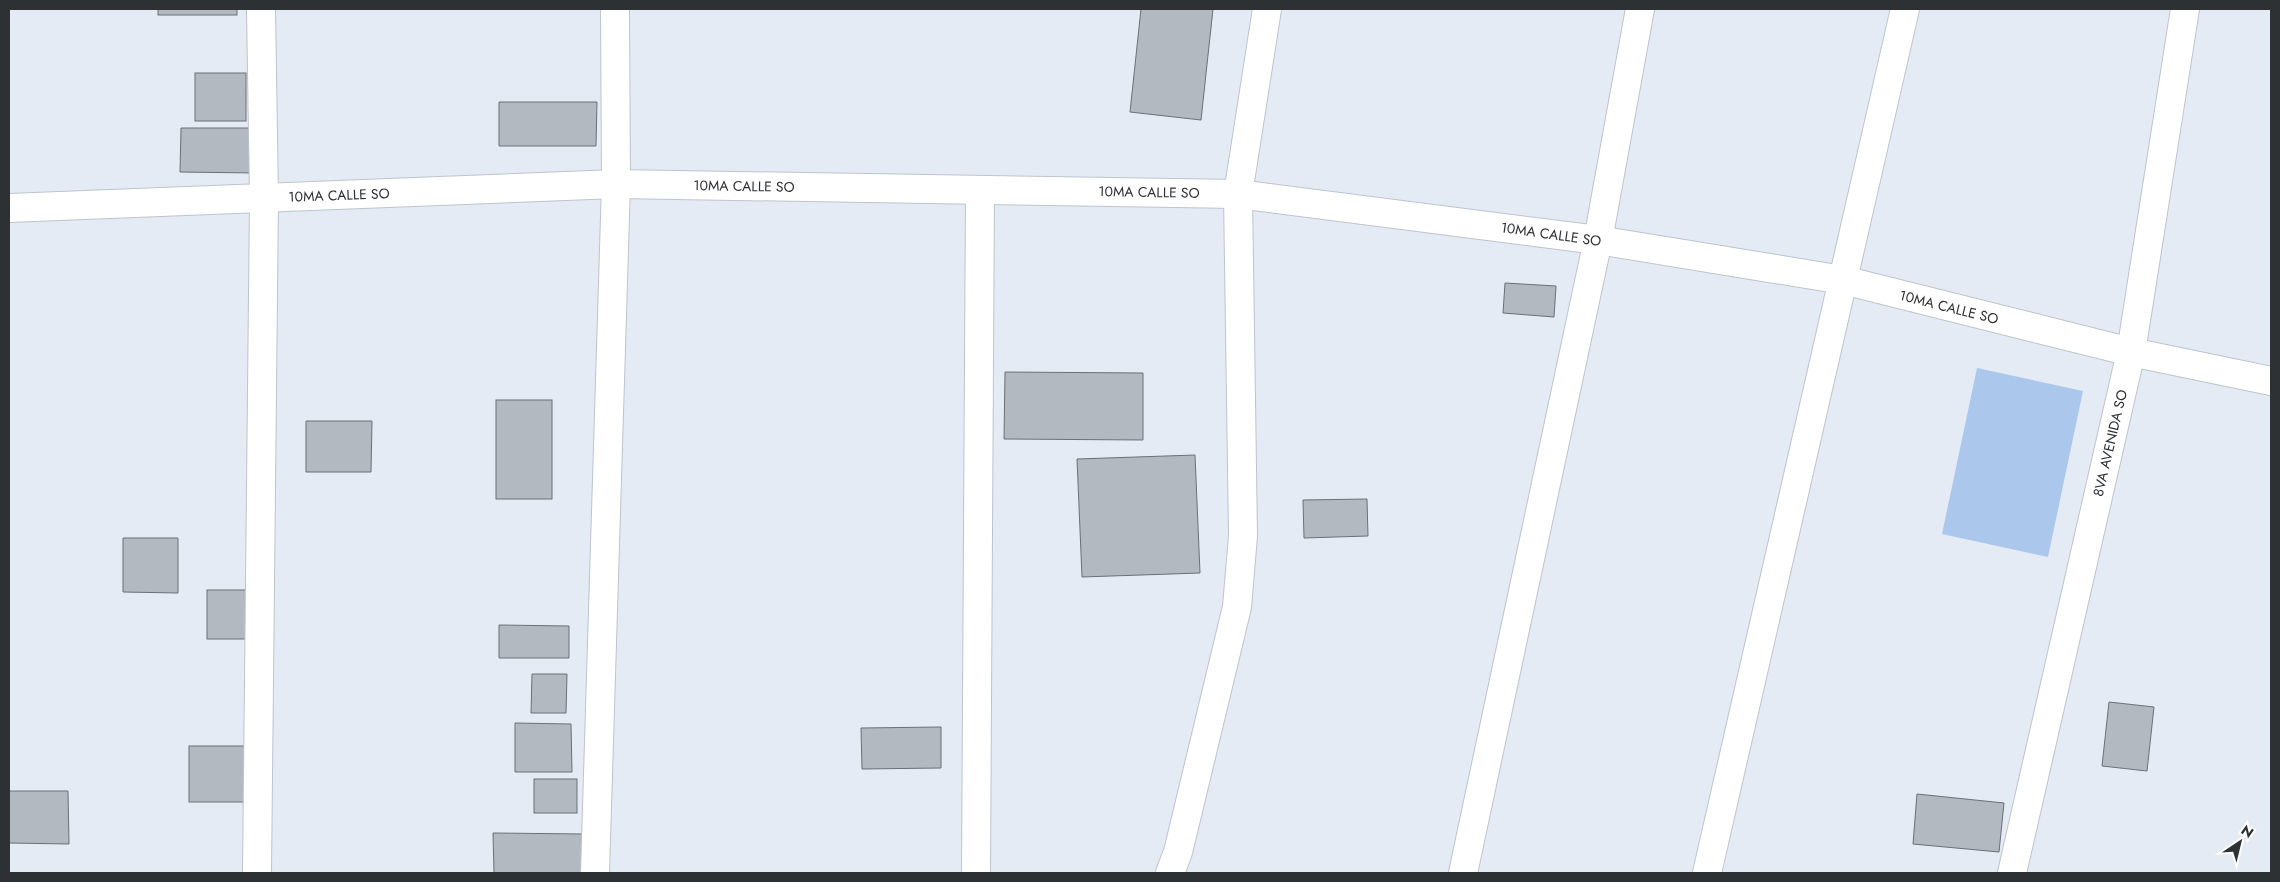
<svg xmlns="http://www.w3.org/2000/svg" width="2280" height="882" font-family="Jost,sans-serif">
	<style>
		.green { fill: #abc8ec }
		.building { fill: #b2b9c1; stroke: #6a7077 }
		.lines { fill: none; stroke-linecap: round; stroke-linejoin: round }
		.minor-casing { stroke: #bdc4cc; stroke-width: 30 }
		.minor { stroke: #fff; stroke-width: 28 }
		.labels { text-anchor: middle; stroke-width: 4; stroke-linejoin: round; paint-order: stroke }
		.street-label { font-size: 14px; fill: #2e3134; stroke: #fff }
	</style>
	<rect width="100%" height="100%" fill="#e4ebf4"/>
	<polygon class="green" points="1977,368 2083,391 2048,557 1942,534"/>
	<g class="building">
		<rect x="158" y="9" width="79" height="6"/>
		<polygon points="1141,9 1213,9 1201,120 1130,112"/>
		<rect x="195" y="73" width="51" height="48"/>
		<polygon points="499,102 597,102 596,146 499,146"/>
		<polygon points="181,128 255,128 255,173 180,172"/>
		<polygon points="1505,283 1556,286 1554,317 1503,313"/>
		<polygon points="1005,372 1143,373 1143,440 1004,439"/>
		<rect x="496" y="400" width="56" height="99"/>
		<polygon points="306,421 372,421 371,472 306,472"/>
		<polygon points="1195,455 1200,573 1082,577 1077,459"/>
		<polygon points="1367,499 1368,536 1304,538 1303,500"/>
		<polygon points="123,538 178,538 178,593 123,592"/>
		<rect x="207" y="590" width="43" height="49"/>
		<polygon points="499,625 569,626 569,658 499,658"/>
		<polygon points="532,674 567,674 566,713 531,713"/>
		<polygon points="2109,702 2154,707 2147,771 2102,766"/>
		<polygon points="515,723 571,724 572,772 515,772"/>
		<polygon points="941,727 941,768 862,769 861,728"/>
		<rect x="189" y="746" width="56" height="56"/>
		<rect x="534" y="779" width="43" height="34"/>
		<polygon points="9,791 68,791 69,844 9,843"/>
		<polygon points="1917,794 2004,803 1999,852 1913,844"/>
		<polygon points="493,833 584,834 584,873 494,873"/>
	</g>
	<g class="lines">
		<defs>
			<g id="minor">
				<polyline points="9,208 616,184 1238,194 1598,240 1843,280 2131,352 2271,381"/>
				<polyline points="257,873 264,198 261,9"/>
				<polyline points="595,873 616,184 615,9"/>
				<polyline points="976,873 980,190"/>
				<polyline points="1170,873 1178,852 1237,607 1243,536 1238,194 1267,9"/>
				<polyline points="1463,873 1598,240 1640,9"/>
				<polyline points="1707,873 1905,9"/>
				<polyline points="2012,873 2131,352 2185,9"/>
			</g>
		</defs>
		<use href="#minor" class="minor-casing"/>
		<use href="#minor" class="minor"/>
	</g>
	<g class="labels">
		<g class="street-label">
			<text transform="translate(744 186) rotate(1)" y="5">10MA CALLE SO</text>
			<text transform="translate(1149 192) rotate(1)" y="5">10MA CALLE SO</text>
			<text transform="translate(339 195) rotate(-2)" y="5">10MA CALLE SO</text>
			<text transform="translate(1551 234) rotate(8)" y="5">10MA CALLE SO</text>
			<text transform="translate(1949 307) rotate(14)" y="5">10MA CALLE SO</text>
			<text transform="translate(2110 443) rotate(-77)" y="5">8VA AVENIDA SO</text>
		</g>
	</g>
	<rect width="2280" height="882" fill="none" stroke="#2e3134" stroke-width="20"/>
	<g transform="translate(2240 842) rotate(35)" stroke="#ffffff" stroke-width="4" paint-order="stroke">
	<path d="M0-4L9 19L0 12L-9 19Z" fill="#2e3134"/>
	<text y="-8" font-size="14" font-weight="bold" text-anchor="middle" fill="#2e3134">N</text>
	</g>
</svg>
